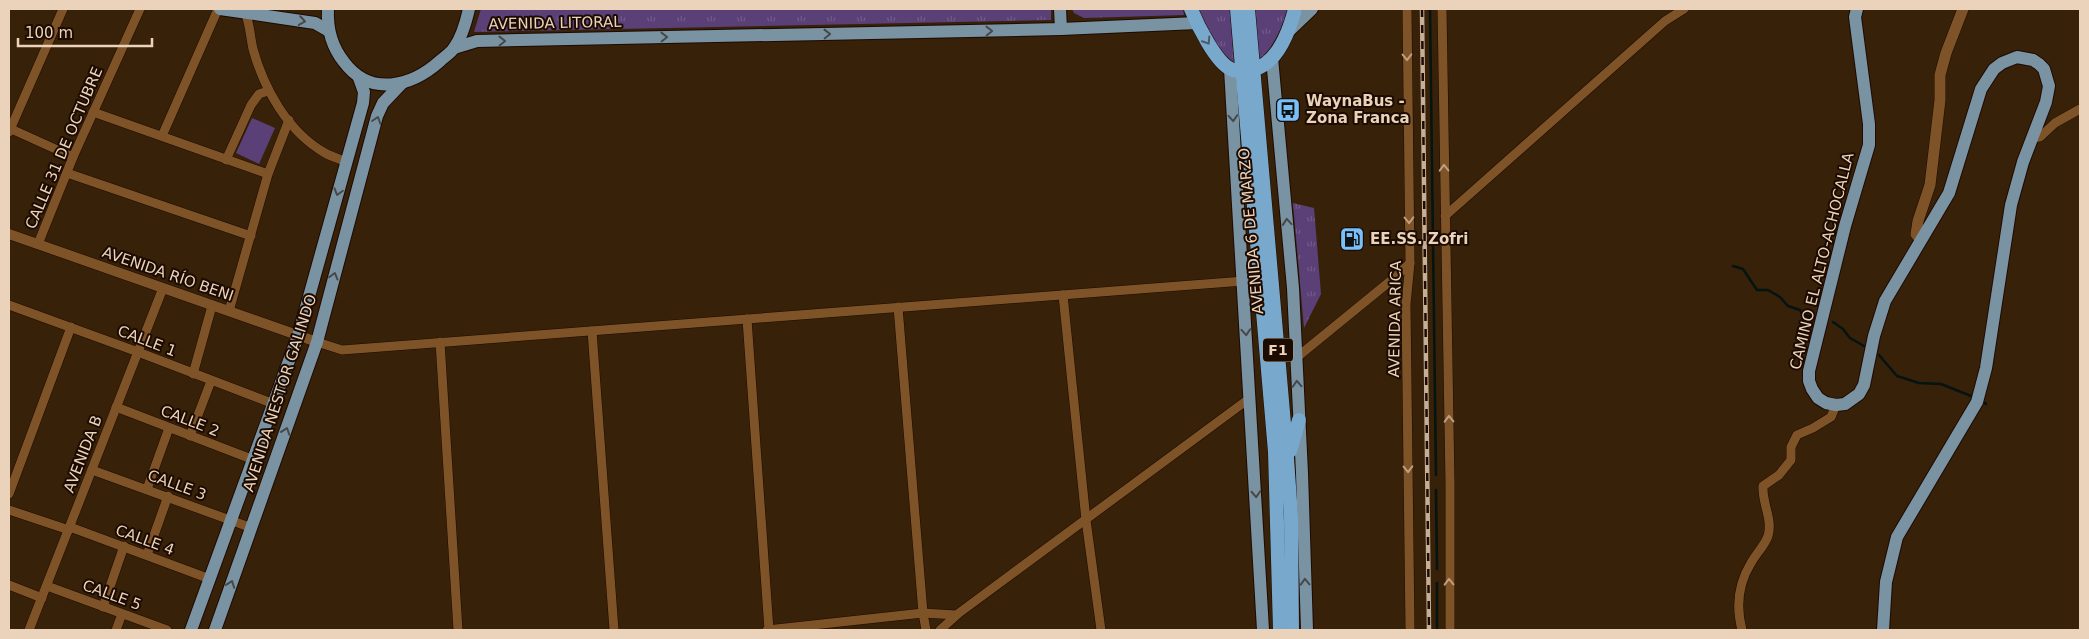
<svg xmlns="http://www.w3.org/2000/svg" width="2089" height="639" font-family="'DejaVu Sans',sans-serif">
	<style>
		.grass { fill: url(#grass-tufts) }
		.pitch { fill: #5a4077 }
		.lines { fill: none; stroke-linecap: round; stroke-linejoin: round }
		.stream { stroke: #051311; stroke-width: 2.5 }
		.minor-casing { stroke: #1e0a00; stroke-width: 10 }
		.tertiary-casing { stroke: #1e0a00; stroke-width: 11 }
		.secondary-casing { stroke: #1e0a00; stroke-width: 12 }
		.primary-casing { stroke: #1e0a00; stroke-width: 14 }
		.trunk-casing { stroke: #1e0a00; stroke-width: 15 }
		.minor { stroke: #7e5327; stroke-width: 9 }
		.tertiary { stroke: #7e5327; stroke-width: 10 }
		.secondary { stroke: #7e5327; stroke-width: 11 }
		.primary { stroke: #7a93a3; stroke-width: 12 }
		.trunk { stroke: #78a8cc; stroke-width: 14 }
		.rail-casing { stroke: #c7ae97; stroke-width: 4.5 }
		.rail { stroke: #1c0b00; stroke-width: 2.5; stroke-dasharray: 8; stroke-linecap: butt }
		.oneway { stroke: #464849 }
		.oneway2 { stroke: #4a5a66 }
		.oneway3 { stroke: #bf9f80 }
		.labels { text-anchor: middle; stroke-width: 4; stroke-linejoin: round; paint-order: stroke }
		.shield { fill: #1c0b00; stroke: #ad9683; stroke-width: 1 }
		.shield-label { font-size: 14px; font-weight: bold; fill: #ebd2bb }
		.street-label { font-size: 15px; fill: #ebd2bb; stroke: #1c0b00 }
		.poi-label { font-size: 15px; font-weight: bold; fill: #ebd2bb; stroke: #1c0b00; text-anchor: start }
	</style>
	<defs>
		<pattern id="grass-tufts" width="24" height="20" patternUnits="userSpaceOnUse" patternTransform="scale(1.25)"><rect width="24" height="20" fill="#5a4077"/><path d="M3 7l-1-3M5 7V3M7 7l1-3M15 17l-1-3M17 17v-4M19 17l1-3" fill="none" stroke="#725b88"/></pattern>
	</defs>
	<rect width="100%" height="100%" fill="#382109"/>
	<g class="grass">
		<polygon points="481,9 1051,9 1051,20 474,32"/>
		<polygon points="1072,9 1183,9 1184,15 1084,18 1074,13"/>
		<polygon points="1197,9 1230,9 1234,63 1216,46"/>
		<path d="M1255,9H1288C1281,29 1274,46 1259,61Z"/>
		<polygon points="1293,203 1314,208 1321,294 1304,328"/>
	</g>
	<polygon class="pitch" points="252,118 275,128 259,164 236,153"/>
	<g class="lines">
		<g class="stream">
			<polyline points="1430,9 1436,475"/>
			<polyline points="1733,266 1743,269 1757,290 1768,290 1780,297 1788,306 1800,310 1803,315 1813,317"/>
			<polyline points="1833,322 1843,329 1850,338 1864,346"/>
			<polyline points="1879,355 1897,376 1919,383 1941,384 1971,396"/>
			<polyline points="1985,403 1986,404"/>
			<polyline points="1436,490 1437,569"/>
			<polyline points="1437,583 1437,630"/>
		</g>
		<defs>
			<g id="minor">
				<polyline points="1407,9 1410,263 1406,304 1410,630"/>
				<polyline points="1442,9 1450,483 1450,630"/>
				<path d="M245,12C250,24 250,36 253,49C264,89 288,132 325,153C332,157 340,159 347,162"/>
				<polyline points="93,112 268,174"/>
				<polyline points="9,128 73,157"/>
				<polyline points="9,132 63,9"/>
				<polyline points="162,136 218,9"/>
				<polyline points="2031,138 2040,137 2055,123 2080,109"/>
				<polyline points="226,160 251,105 259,94 268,91"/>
				<polyline points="67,173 251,236"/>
				<polyline points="1445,216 1665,21 1684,9"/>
				<polyline points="38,244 73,157 140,9"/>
				<polyline points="1063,295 1086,520 1101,630"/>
				<polyline points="9,305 138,352 274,404"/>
				<polyline points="898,307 923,613 926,630"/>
				<polyline points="229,311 268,174 289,120"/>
				<polyline points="747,319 769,630"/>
				<polyline points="592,331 614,630"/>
				<polyline points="317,342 342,350 1244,281"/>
				<polyline points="440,342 458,630"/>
				<polyline points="1296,358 1394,278 1410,263"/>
				<polyline points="193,374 212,306"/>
				<polyline points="116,407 254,460"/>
				<polyline points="190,436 211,381"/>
				<polyline points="92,470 252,528"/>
				<polyline points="147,489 169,428"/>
				<polyline points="9,494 71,327"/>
				<polyline points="9,510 69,530"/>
				<polyline points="70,527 210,579"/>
				<polyline points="147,555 168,496"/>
				<polyline points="9,585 42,598"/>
				<polyline points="47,586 167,630"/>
				<polyline points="103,607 124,546"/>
				<polyline points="29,630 163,288"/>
				<polyline points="116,630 122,614"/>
				<polyline points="767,630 923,613 956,615"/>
				<polyline points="940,630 959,613 1250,398"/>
				<path d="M1742,630C1736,607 1738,584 1751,563C1756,554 1765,545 1768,536C1773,519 1762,504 1763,486L1779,475L1791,460V447L1797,435L1813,428L1831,417L1836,405"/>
			</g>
			<polyline id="tertiary" points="9,234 317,342"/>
			<polyline id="secondary" points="1920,239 1916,234 1918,221 1930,185 1940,100 1940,75 1946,53 1963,9"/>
			<g id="primary">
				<polyline points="220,9 315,23 329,31"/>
				<path d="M328,9C327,28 332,47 344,62C370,97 411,87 440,61C444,57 451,53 454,48C462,37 466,22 469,9"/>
				<polyline points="1060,9 1061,29"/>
				<polyline points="1857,9 1855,17 1869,124 1869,145 1845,226 1809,371 1809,381 1812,389 1818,398 1826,403 1836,405 1845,404 1859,394 1864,385 1874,336 1885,301 1949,193 1981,89 1994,69 2002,63 2017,57 2033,60 2039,64 2044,69 2049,86 2046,102 2023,162 2011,205 1986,368 1977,402 1897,537 1886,582 1883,630"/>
				<polyline points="1287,33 1312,9"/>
				<polyline points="454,48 477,41 1061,29 1197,23"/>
				<polyline points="1272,58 1293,288 1302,473 1307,630"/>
				<polyline points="1230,69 1263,630"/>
				<polyline points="191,630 298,336 363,103 364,92 359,78"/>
				<polyline points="215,630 317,342 377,116 383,103 402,83"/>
			</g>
			<g id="trunk">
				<path d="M1191,9C1197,24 1216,63 1231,69C1236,72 1244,71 1250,70C1277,66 1289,32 1295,9"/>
				<polyline points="1237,9 1275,452 1280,630"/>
				<polyline points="1248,9 1287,458 1291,516 1292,630"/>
				<polyline points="1290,451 1299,420"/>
			</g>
		</defs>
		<use href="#minor" class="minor-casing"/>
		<use href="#tertiary" class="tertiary-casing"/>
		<use href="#secondary" class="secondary-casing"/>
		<use href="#primary" class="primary-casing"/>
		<use href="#trunk" class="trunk-casing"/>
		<use href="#minor" class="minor"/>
		<use href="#tertiary" class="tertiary"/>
		<use href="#secondary" class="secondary"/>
		<use href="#primary" class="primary"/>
		<use href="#trunk" class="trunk"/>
		<defs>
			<polyline id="rail" points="1422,9 1429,630"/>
		</defs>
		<use href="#rail" class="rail-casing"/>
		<use href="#rail" class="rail"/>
	</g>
	<defs><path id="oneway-chevron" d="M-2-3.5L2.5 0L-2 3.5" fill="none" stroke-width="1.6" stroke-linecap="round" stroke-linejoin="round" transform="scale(1.25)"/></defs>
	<g class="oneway">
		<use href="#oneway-chevron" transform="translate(302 21) rotate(9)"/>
		<use href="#oneway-chevron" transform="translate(989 31) rotate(-1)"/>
		<use href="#oneway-chevron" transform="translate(827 34) rotate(-1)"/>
		<use href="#oneway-chevron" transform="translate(664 37) rotate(-1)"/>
		<use href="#oneway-chevron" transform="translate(502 41) rotate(-1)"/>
		<use href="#oneway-chevron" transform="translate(1233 118) rotate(86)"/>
		<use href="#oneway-chevron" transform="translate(377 120) rotate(-72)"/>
		<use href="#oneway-chevron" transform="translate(338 192) rotate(106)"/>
		<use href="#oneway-chevron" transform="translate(1287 222) rotate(-95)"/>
		<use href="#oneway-chevron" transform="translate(334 276) rotate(-75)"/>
		<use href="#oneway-chevron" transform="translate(1246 332) rotate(86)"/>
		<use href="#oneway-chevron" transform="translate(1297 384) rotate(-93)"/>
		<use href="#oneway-chevron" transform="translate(286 431) rotate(-71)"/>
		<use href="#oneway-chevron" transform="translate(1256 494) rotate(87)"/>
		<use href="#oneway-chevron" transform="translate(1305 582) rotate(-92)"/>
		<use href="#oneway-chevron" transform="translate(231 584) rotate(-70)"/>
	</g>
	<use class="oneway2" href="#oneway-chevron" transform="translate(1207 41) rotate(57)"/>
	<g class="oneway3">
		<use href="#oneway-chevron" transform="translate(1407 57) rotate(89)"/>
		<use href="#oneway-chevron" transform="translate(1444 168) rotate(-91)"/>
		<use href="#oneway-chevron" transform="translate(1409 220) rotate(89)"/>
		<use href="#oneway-chevron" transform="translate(1449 419) rotate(-91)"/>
		<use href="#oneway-chevron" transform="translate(1408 469) rotate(89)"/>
		<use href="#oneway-chevron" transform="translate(1449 582) rotate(-91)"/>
	</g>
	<defs>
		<symbol id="bus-square" viewBox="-11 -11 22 22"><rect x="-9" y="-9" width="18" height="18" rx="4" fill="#79bff8" stroke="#1c0b00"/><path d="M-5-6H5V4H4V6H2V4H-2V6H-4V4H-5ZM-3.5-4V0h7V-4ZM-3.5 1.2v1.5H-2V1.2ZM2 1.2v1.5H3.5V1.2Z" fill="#111"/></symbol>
		<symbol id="fuel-square" viewBox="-11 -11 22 22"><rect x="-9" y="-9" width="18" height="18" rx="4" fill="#79bff8" stroke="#1c0b00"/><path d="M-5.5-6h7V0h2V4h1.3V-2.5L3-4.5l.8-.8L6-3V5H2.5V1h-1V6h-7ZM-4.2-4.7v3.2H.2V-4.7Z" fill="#111"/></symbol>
	</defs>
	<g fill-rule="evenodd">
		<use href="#bus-square" x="1274" y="96" width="28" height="28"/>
		<use href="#fuel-square" x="1338" y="225" width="28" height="28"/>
	</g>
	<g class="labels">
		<rect class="shield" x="1263" y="338.5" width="30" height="23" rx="4"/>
		<g class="shield-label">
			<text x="1278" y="355">F1</text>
		</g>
		<g class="street-label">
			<text transform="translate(555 23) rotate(-1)" y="5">AVENIDA LITORAL</text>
			<text transform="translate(64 148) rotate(-67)" y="5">CALLE 31 DE OCTUBRE</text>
			<text transform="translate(1251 231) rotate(-95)" y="5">AVENIDA 6 DE MARZO</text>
			<text transform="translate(1822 261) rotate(-76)" y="5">CAMINO EL ALTO-ACHOCALLA</text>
			<text transform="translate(168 274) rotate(19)" y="5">AVENIDA RÍO BENI</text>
			<text transform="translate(1395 319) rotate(-89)" y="5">AVENIDA ARICA</text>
			<text transform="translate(147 341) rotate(21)" y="5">CALLE 1</text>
			<text transform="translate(280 393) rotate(-72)" y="5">AVENIDA NESTOR GALINDO</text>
			<text transform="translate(190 421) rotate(21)" y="5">CALLE 2</text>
			<text transform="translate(83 454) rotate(-69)" y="5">AVENIDA B</text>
			<text transform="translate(177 485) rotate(20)" y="5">CALLE 3</text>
			<text transform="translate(145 540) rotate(20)" y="5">CALLE 4</text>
			<text transform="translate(112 595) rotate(20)" y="5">CALLE 5</text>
		</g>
		<g class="poi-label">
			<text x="1306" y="106">WaynaBus -<tspan x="1306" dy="17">Zona Franca</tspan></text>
			<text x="1370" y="244">EE.SS. Zofri</text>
		</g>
	</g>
	<rect width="2089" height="639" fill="none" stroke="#ebd2bb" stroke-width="20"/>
	<path d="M18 38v8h134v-8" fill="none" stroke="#ebd2bb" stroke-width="2.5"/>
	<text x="25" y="38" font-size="15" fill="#ebd2bb" stroke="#1c0b00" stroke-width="4" paint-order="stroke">100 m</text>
</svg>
